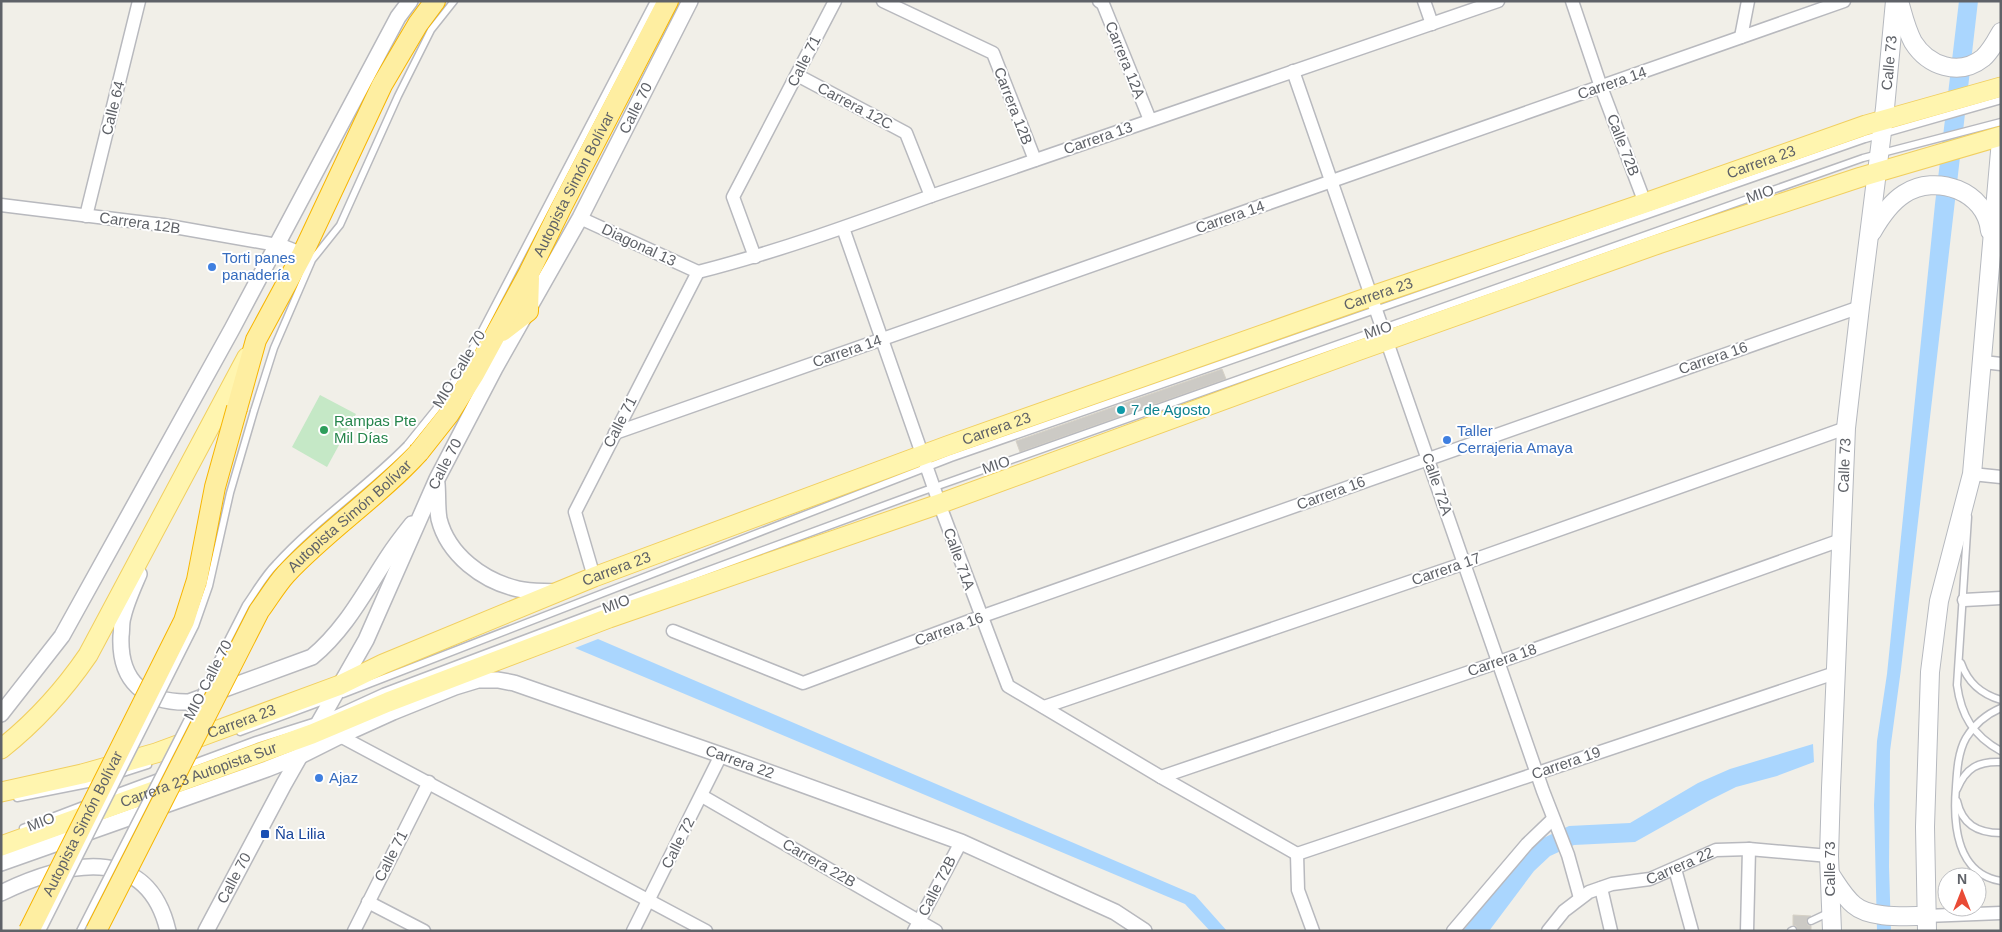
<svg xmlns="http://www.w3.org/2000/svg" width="2002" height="932" font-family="Arial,sans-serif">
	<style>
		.green { fill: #c5e8c6 }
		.water { fill: #aad6fe }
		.building { fill: #cccac5; stroke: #d6d1c6 }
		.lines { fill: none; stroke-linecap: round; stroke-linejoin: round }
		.service-casing { stroke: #b8b9be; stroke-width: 9 }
		.minor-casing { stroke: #b8b9be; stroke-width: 15 }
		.tertiary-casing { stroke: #b8b9be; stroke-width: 18 }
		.secondary-casing { stroke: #b6b9bf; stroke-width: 20 }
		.primary-casing { stroke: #f1cf60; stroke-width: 21 }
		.trunk-casing { stroke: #f7b501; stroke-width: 22 }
		.service { stroke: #fff; stroke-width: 6 }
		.minor { stroke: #fff; stroke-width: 12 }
		.tertiary { stroke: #fff; stroke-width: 15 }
		.secondary { stroke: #fff; stroke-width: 18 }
		.primary { stroke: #fff5af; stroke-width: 19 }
		.trunk { stroke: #feeea1; stroke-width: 20 }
		.service-bridge-casing { stroke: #b8b9be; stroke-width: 9; stroke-linecap: butt }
		.trunk-bridge-casing { stroke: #f7b501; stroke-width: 22; stroke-linecap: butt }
		.service-bridge { stroke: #fff; stroke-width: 6 }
		.trunk-bridge { stroke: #feeea1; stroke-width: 20 }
		.shop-dot { fill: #3f7fe0; stroke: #fff; stroke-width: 2 }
		.culture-dot { fill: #0f9aa8; stroke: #fff; stroke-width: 2 }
		.leisure-dot { fill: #2e9e5b; stroke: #fff; stroke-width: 2 }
		.transit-dot { fill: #1a4fb4; stroke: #fff; stroke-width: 2 }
		.labels { text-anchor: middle; stroke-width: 4; stroke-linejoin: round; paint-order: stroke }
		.street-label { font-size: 15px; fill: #5f6268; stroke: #fff }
		.shop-label { font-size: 15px; fill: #366cbe; stroke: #fff; text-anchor: start }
		.culture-label { font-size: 15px; fill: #0d838f; stroke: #fff; text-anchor: start }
		.leisure-label { font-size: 15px; fill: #27864d; stroke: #fff; text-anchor: start }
		.transit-label { font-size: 15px; fill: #164399; stroke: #fff; text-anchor: start }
	</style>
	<rect width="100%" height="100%" fill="#f1efe8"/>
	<polygon class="green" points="320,395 356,414 327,467 292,447"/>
	<g class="water">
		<polygon points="1959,1 1978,1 1901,669 1890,751 1889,867 1891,931 1877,931 1874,805 1877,741 1887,674 1935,204"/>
		<polygon points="598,639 1195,895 1227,931 1210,931 1185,904 575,648"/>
		<polygon points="1813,744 1814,762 1777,776 1736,787 1708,801 1635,842 1574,845 1550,856 1534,871 1489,931 1463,931 1520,858 1539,840 1569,826 1630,823 1698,783 1730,769"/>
	</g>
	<g class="building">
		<polygon points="1222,369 1226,379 1020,452 1016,441"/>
		<polygon points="1793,915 1811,916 1806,921 1808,925 1811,926 1811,931 1798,931 1796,926 1793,925"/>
	</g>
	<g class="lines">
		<defs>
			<g id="service">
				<polyline points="254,411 274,348 312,260 340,225 398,96 431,30 454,1"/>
				<polyline points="407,445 436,409 462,369 654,1"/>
				<path d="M1968,517L1957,685C1961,715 1973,736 2001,751"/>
				<path d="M1961,663C1968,683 1981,694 2001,700"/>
				<polyline points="343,694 951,458 1865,139 2001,100"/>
				<path d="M2001,708C1987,714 1974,725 1966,738C1958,752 1957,771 1956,787C1953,823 1956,874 2001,881"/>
				<polyline points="326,718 383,692 606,608 918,493 1863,158 2001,122"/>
				<polyline points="240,732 329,699"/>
				<polyline points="186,766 256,740 316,721"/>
				<polyline points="117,775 148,765"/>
				<path d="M1957,789C1966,768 1978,761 2001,762"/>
				<polyline points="107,796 172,772"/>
				<polyline points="17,798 98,782"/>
				<path d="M1957,801C1962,824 1977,833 2001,833"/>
				<polyline points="23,828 86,804"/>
				<polyline points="1811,921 1828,913"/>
				<polyline points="1791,931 1793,930"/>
			</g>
			<g id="minor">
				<polyline points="883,1 993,53 1035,160"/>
				<polyline points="1099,1 1103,4 1150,120"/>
				<polyline points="1424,1 1432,24"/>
				<polyline points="1572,1 1601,87 1645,203"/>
				<polyline points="1741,37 1748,1"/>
				<polyline points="1293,71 1543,791 1568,855 1580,898"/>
				<polyline points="797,75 906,133 931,196"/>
				<polyline points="1,205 163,225 277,245"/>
				<polyline points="86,216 139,1"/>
				<polyline points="580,218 698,272"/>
				<polyline points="843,228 942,511 1008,686 1161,777 1297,854"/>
				<polyline points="755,257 733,197 835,1"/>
				<path d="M698,272C777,252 854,224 931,196L1498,1"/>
				<polyline points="1983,362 2001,364"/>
				<polyline points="615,433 1844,1"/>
				<polyline points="1972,474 2001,477"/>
				<polyline points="594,577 575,512 698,272"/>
				<polyline points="1964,600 2001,598"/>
				<polyline points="673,631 803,683 980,617 1860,307"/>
				<polyline points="1044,707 1465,563 1846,428"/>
				<polyline points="340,736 706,931"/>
				<polyline points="1161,777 1499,662 1841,540"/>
				<polyline points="702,796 936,931"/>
				<polyline points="1297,854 1835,673"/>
				<polyline points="1297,854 1298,890 1313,931"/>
				<polyline points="1675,869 1692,931"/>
				<polyline points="1601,888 1611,931"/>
				<polyline points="368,902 424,931"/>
				<polyline points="1926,916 2001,913"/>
				<polyline points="354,931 429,782"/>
				<polyline points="633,931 721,755"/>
				<polyline points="914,931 961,842"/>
				<polyline points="1453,931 1527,844 1553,819"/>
				<path id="s1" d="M1548,931L1564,911L1589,892L1612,884L1650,879L1716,850L1749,849L1829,856"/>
				<polyline points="1747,931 1749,849"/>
			</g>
			<g id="tertiary">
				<polyline points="277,245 302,255"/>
				<path d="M437,484C438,495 437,508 439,519C448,555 483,581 518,589C531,592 544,591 557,592"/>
				<path d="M139,574C133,588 126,603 123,617C121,623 122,630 121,636C119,682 145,703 189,702L312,657C346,629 365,591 389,555C396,544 404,534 412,524"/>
				<polyline points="1,714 62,636 232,329 398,17 410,1"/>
				<path id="s2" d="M328,728L340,736L393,712L455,687L478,680H498L514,683L721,755L961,842L1115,912L1144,931"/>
				<polyline points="1,863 267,769 300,756 340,736"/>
				<path d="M1,893C63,863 147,841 168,931"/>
				<path id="s3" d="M206,931L284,784L366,640L437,479L495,368L580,218L690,1"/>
			</g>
			<g id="secondary">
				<path d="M1899,1C1903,15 1906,29 1913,42C1928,66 1959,77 1983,58C1991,51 1996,41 2001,32"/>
				<path d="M1872,232C1880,218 1890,203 1904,194C1936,173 1986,191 1990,231"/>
				<path d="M1830,874C1837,884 1844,897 1854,905C1870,919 1906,916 1926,916"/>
				<path id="s4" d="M1832,931L1829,856L1831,788L1846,428L1860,307L1885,108L1895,1"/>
				<polyline points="1927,931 1925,827 1930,672 1939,601 1972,474 2001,140"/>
			</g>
			<g id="primary">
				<path d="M1,749C34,723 64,690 88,655L247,357"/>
				<path id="s5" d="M1,792L82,774L156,753L340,685L383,664L594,577L947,446L1372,296L1645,203L1866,125L2001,87"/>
				<path id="s6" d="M1,846L312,734L388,702L609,618L939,504L1357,351L1658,244L1861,177L2001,136"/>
			</g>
			<g id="trunk">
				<polyline points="502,331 528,311 529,278"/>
				<polyline points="237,408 256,340 302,255 382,85 418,24 435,1"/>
				<path id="s7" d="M419,452L449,414L474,374L529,273L562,206L668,1"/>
			</g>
		</defs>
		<use href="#service" class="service-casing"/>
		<use href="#minor" class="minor-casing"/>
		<use href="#tertiary" class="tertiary-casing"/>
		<use href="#secondary" class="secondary-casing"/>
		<use href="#primary" class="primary-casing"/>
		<use href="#trunk" class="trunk-casing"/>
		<use href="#service" class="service"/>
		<use href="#minor" class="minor"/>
		<use href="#tertiary" class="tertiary"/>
		<use href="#secondary" class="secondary"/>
		<use href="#primary" class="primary"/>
		<use href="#trunk" class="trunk"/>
		<defs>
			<g id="service-bridge">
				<polyline points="42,931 195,626 209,586 230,493 254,411"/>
				<path d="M80,931L246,605C256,591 264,576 276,564C316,520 366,487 407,445"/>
			</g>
			<g id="trunk-bridge">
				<path id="s8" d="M29,931L184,621L197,580L215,487L237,408"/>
				<path id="s9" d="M96,931L259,611C268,599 276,585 286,574C327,530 378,497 419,452"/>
			</g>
		</defs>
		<use href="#service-bridge" class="service-bridge-casing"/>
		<use href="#trunk-bridge" class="trunk-bridge-casing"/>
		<use href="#service-bridge" class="service-bridge"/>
		<use href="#trunk-bridge" class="trunk-bridge"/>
	</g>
	<g class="shop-dot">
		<circle cx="212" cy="267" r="5"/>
		<circle cx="1447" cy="440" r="5"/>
		<circle cx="319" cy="778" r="5"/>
	</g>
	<circle class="culture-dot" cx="1121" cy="410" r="5"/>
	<circle class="leisure-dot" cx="324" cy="430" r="5"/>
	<rect class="transit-dot" x="260" y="829" width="10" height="10" rx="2.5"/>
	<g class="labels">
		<g class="street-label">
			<text transform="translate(1125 60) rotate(68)" y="5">Carrera 12A</text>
			<text transform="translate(804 61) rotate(-63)" y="5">Calle 71</text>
			<text dy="5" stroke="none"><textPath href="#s4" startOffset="871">Calle 73</textPath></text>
			<text transform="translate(1612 83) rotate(-19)" y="5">Carrera 14</text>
			<text transform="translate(855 106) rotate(28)" y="5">Carrera 12C</text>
			<text transform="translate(1013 106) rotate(69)" y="5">Carrera 12B</text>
			<text transform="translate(113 108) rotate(-76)" y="5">Calle 64</text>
			<text dy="5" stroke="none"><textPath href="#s3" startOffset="929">Calle 70</textPath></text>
			<text transform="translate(1098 138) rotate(-19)" y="5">Carrera 13</text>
			<text transform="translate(1623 145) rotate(69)" y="5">Calle 72B</text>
			<text dy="5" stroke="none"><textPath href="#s5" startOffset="1871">Carrera 23</textPath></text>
			<text dy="5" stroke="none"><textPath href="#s7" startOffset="310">Autopista Simón Bolívar</textPath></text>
			<text transform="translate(1760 194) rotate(-19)" y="5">MIO</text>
			<text transform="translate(1230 217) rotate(-19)" y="5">Carrera 14</text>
			<text transform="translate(140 223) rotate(8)" y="5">Carrera 12B</text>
			<text transform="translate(639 245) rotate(25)" y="5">Diagonal 13</text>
			<text dy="5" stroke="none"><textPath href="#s5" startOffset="1466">Carrera 23</textPath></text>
			<text transform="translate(1378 330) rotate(-19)" y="5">MIO</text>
			<text transform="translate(847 351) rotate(-19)" y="5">Carrera 14</text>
			<text transform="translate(1713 358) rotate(-19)" y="5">Carrera 16</text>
			<text transform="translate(459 369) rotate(-59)" y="5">MIO Calle 70</text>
			<text transform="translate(620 422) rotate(-63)" y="5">Calle 71</text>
			<text dy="5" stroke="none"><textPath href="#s5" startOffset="1061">Carrera 23</textPath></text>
			<text dy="5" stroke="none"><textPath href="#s3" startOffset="525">Calle 70</textPath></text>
			<text transform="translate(996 465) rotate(-19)" y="5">MIO</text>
			<text dy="5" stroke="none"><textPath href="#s4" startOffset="466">Calle 73</textPath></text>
			<text transform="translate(1437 484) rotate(71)" y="5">Calle 72A</text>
			<text transform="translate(1331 493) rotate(-20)" y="5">Carrera 16</text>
			<text dy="5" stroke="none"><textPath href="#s9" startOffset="491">Autopista Simón Bolívar</textPath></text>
			<text transform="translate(959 559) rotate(70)" y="5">Calle 71A</text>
			<text dy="5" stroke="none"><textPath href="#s5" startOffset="656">Carrera 23</textPath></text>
			<text transform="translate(1446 569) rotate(-19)" y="5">Carrera 17</text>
			<text transform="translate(616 604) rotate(-20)" y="5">MIO</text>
			<text transform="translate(949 629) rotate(-20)" y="5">Carrera 16</text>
			<text transform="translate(1502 660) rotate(-19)" y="5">Carrera 18</text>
			<text transform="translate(208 680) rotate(-63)" y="5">MIO Calle 70</text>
			<text dy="5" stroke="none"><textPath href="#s5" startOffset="251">Carrera 23</textPath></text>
			<text dy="5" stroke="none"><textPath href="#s2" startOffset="439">Carrera 22</textPath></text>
			<text transform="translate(1566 763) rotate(-19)" y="5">Carrera 19</text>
			<text dy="5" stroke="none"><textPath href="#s6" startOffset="210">Carrera 23 Autopista Sur</textPath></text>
			<text transform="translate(41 822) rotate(-21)" y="5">MIO</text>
			<text dy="5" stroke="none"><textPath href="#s8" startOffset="120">Autopista Simón Bolívar</textPath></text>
			<text transform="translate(678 843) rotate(-63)" y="5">Calle 72</text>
			<text transform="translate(391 856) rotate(-63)" y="5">Calle 71</text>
			<text transform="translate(819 863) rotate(30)" y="5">Carrera 22B</text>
			<text dy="5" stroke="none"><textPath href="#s1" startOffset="152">Carrera 22</textPath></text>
			<text transform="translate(1830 869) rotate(-90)" y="5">Calle 73</text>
			<text dy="5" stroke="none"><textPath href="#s3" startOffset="60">Calle 70</textPath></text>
			<text transform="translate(937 886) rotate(-63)" y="5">Calle 72B</text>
		</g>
		<g class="shop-label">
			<text x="222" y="263">Torti panes<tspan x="222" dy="17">panadería</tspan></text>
			<text x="1457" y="436">Taller<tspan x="1457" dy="17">Cerrajeria Amaya</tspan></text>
			<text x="329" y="783">Ajaz</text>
		</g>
		<g class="culture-label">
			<text x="1131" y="415">7 de Agosto</text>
		</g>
		<g class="leisure-label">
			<text x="334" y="426">Rampas Pte<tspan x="334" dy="17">Mil Días</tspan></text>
		</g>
		<g class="transit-label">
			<text x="275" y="839">Ña Lilia</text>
		</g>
	</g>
	<rect width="2002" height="932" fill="none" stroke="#5f6268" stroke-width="5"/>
	<g transform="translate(1962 892)"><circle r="24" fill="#ffffff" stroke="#bfc0c3"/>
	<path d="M0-4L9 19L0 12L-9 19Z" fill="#e94b36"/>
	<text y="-8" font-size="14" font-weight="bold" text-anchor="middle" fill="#5f6268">N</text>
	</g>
</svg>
